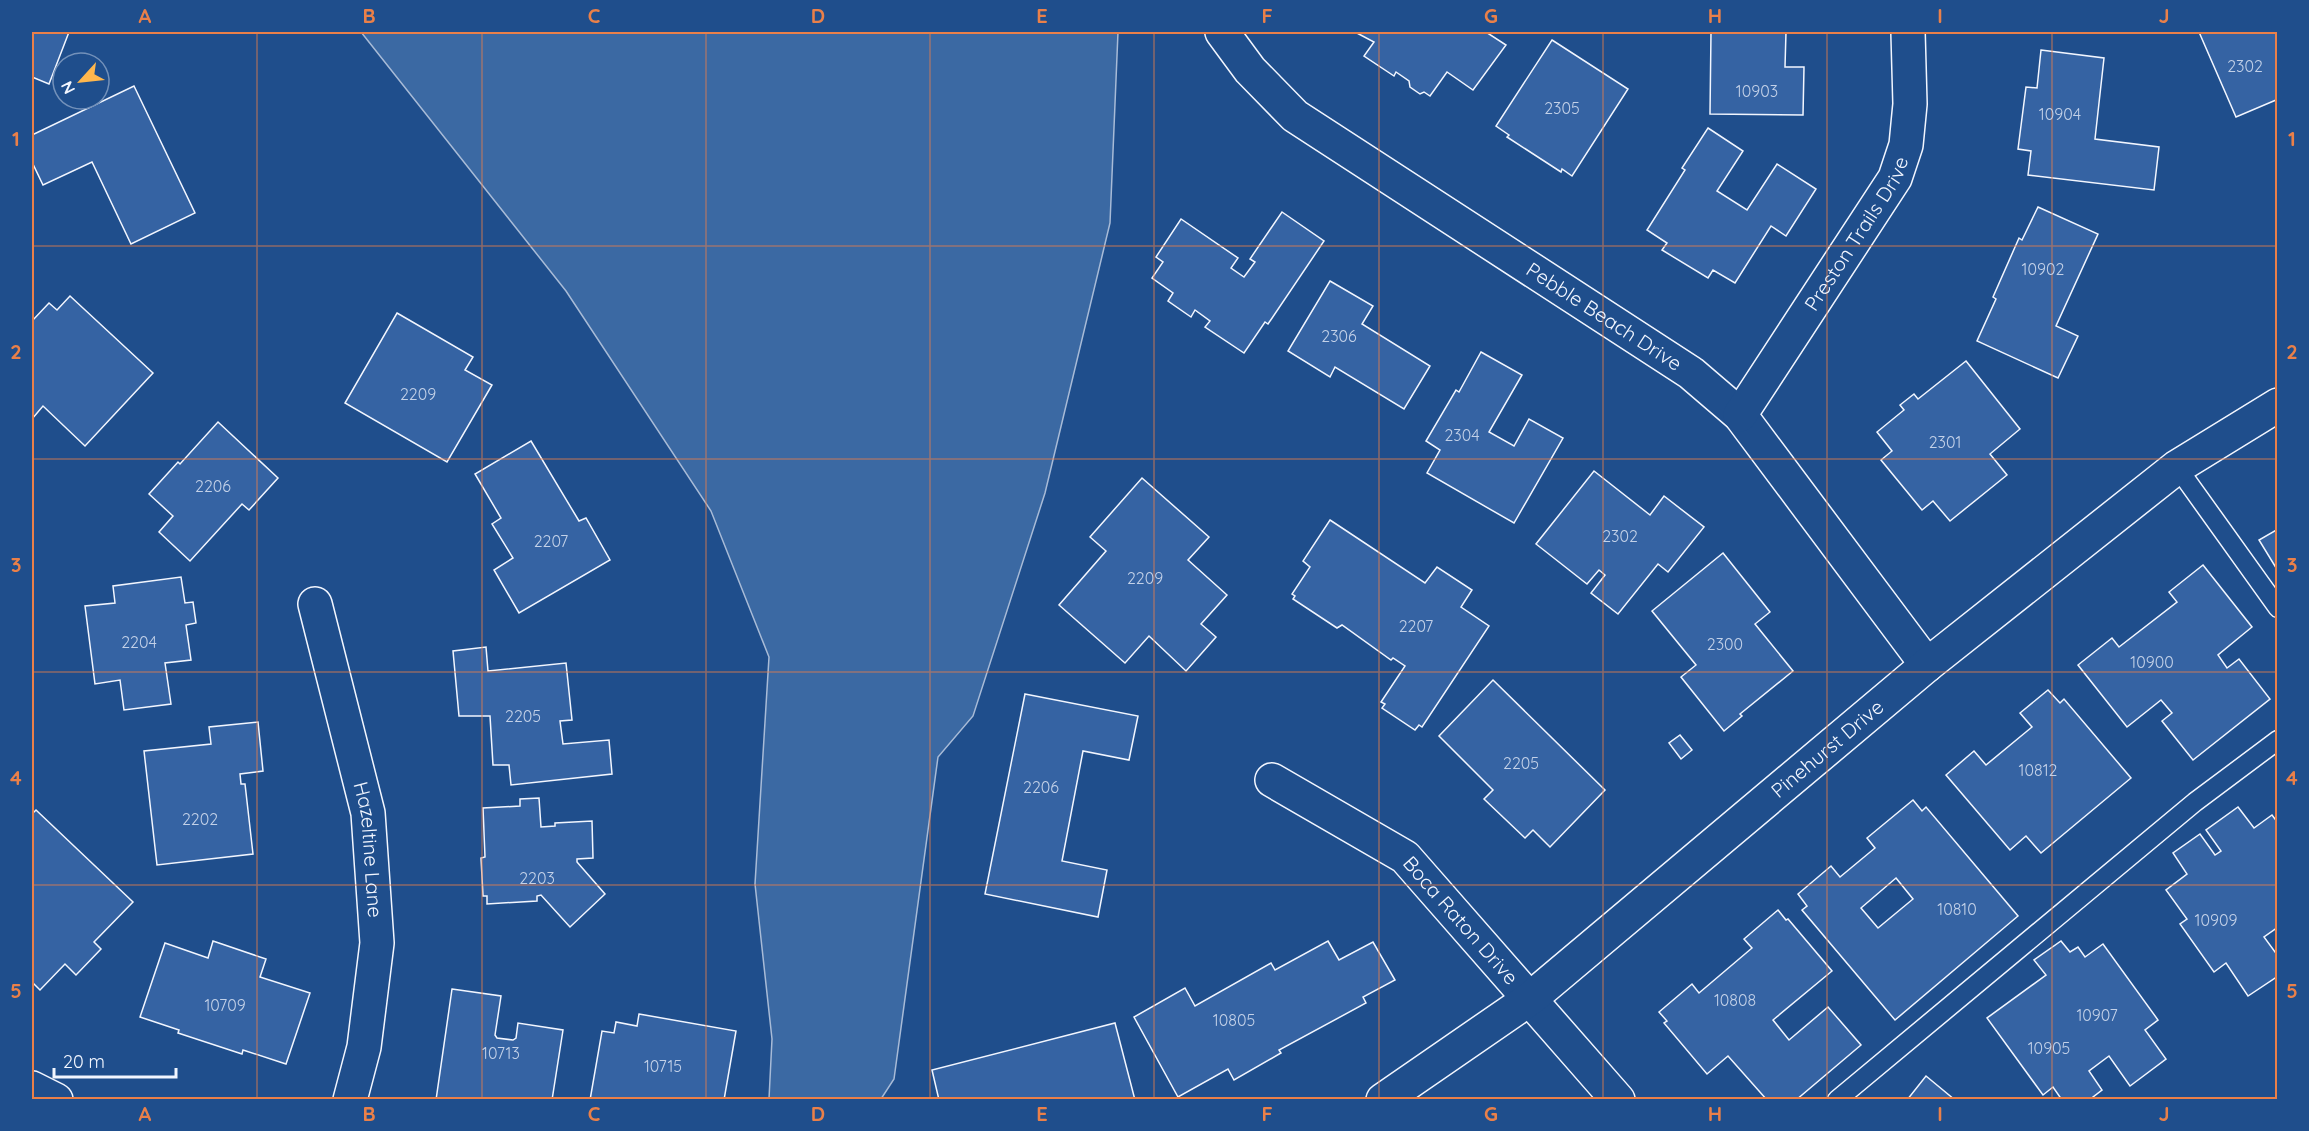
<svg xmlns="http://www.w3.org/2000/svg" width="2309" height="1131" font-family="Quicksand,sans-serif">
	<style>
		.water { fill: #3b69a3; stroke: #a8bbd7; stroke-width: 1.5 }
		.building { fill: #3563a3; stroke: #f2f6ff; stroke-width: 1.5; fill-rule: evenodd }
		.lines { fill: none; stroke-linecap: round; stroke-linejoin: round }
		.lane-casing { stroke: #f2f6ff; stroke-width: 21 }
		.street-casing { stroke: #f2f6ff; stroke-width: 36 }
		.lane { stroke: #1f4e8c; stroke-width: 18 }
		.street { stroke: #1f4e8c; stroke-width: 33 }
		.grid { fill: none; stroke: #ea8049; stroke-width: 1.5; stroke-opacity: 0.55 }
		.labels { text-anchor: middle; stroke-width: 4.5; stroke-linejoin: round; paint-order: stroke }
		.number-label { font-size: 16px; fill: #c3d1e8 }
		.street-label { font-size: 20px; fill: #f2f6ff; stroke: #1f4e8c }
		.neatline { fill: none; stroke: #ea8049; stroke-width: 2 }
		.grid-label { font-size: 20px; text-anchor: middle; font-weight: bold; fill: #ea8049 }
	</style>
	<rect width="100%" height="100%" fill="#1f4e8c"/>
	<polygon class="water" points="361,32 1118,32 1110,223 1045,493 973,716 938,757 894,1079 881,1099 769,1099 772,1039 755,884 769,657 711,511 566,291"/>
	<g class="building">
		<polygon points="32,32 69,32 49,84 32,77"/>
		<polygon points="1355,32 1486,32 1506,45 1473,90 1447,72 1430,96 1424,92 1420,94 1410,87 1409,81 1396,72 1394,76 1364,56 1374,42"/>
		<polygon points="1711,32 1786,32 1785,67 1804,67 1803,115 1710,114"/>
		<polygon points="2199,32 2278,32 2278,103 2276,100 2236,117"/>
		<polygon points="1552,40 1628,89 1572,176 1562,169 1561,172 1507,137 1509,135 1496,126"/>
		<polygon points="2041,50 2104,58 2095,139 2159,147 2154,190 2028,175 2031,151 2018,149 2026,87 2037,88"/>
		<polygon points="134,86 195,213 131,244 92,162 43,185 32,162 32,135"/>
		<polygon points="1708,128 1743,151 1717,191 1747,210 1777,164 1816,189 1786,236 1771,226 1735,283 1713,270 1708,278 1662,250 1667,243 1647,230 1685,170 1682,168"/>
		<polygon points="2038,207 2098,234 2056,326 2078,336 2058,378 1977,341 1996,299 1993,297 2019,238 2022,240"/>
		<polygon points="1282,212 1324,241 1268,324 1265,322 1244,353 1205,327 1210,321 1195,310 1191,317 1168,301 1173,293 1152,278 1163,262 1156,257 1181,219 1238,258 1231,268 1244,277 1255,262 1250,259"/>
		<polygon points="1330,281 1373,306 1362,324 1430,366 1404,409 1335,367 1330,377 1288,351"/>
		<polygon points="70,296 153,373 85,446 43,406 32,419 32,321 49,303 57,310"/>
		<polygon points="397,313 473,357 465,370 492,385 447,462 345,403"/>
		<polygon points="1481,352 1522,375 1489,432 1514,446 1529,419 1563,438 1514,523 1427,473 1440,450 1426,441 1456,390 1459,392"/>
		<polygon points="1966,361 2020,429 1990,454 2007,475 1950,521 1933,501 1922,510 1881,460 1892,451 1877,432 1904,410 1900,405 1914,394 1918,399"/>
		<polygon points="218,422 278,478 249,510 242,504 190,561 159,532 173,516 149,494 178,462 180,464"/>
		<polygon points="531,441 579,521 586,518 610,560 519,613 494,570 513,558 492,524 501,518 475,474"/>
		<polygon points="1594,471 1650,515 1664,496 1704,527 1668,572 1658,564 1618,614 1591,593 1605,575 1599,570 1587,584 1536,544"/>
		<polygon points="1142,478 1209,537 1188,560 1227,595 1201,624 1216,637 1186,671 1149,636 1125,663 1059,605 1106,551 1090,537"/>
		<polygon points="1330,520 1425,583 1437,567 1472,590 1461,607 1489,626 1422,727 1419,725 1415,730 1382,708 1385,704 1381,702 1405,666 1393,658 1391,660 1342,625 1337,628 1293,599 1295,596 1292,594 1310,567 1303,561"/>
		<polygon points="2278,529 2278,571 2259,540"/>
		<polygon points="1723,553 1770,612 1755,624 1793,671 1740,714 1742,716 1724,731 1681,677 1696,665 1652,611"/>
		<polygon points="2203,565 2252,627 2218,655 2227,668 2239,659 2270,699 2193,760 2162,721 2172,713 2161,700 2127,727 2078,665 2112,638 2119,647 2177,602 2169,592"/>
		<polygon points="181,577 185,603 193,602 196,623 186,625 191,660 165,663 171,704 124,710 120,680 95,684 85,606 115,603 113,586"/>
		<polygon points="486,647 488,671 566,663 572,720 560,721 563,744 609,740 612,774 511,785 509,765 493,765 490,716 459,716 453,651"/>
		<polygon points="1493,680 1605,790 1550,847 1533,830 1525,838 1484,799 1493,790 1439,736"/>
		<polygon points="2048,690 2060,703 2064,699 2131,778 2041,853 2026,836 2010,850 1946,775 1974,751 1986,765 2032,727 2020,713"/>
		<polygon points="1025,694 1138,716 1129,760 1083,751 1062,861 1107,870 1098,917 985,894"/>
		<polygon points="258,722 263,771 240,774 241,784 245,784 253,854 157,865 144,751 211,744 209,727"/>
		<polygon points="1680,735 1692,750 1681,759 1669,743"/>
		<polygon points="539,798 541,827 555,826 555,823 592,821 593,858 577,859 577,862 605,894 570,927 541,895 537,896 537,901 487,904 487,896 483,896 481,858 485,857 483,808 520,806 520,799"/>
		<path d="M1913,800L1922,811L1926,807L2018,916L1895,1020L1802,910L1807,906L1798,894L1831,866L1840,877L1875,848L1867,838ZM1896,878L1913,899L1878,928L1861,908Z"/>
		<polygon points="2238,807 2254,828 2272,815 2278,823 2278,927 2264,937 2278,956 2278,976 2248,996 2226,963 2214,972 2180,924 2187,919 2166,890 2187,874 2173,853 2200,834 2215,855 2221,851 2206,830"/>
		<polygon points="36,810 133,902 94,942 101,949 76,975 65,964 40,990 32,982 32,814"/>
		<polygon points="1778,910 1786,920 1788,919 1832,971 1773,1020 1789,1040 1828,1007 1861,1045 1796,1100 1767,1100 1728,1056 1707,1074 1664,1023 1667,1021 1659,1012 1692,984 1699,993 1752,948 1744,939"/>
		<polygon points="213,941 266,959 260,977 310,993 286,1064 243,1050 242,1054 178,1033 179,1030 140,1017 165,943 208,958"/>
		<polygon points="1328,941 1339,960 1373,942 1395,980 1363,997 1366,1003 1279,1050 1281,1053 1234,1080 1228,1069 1178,1097 1134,1017 1185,988 1195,1006 1271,963 1275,970"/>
		<polygon points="2061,941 2070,952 2078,947 2085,957 2103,944 2158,1020 2145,1030 2166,1059 2130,1086 2109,1056 2089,1071 2102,1090 2089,1100 2062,1100 2053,1087 2043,1095 1987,1018 2046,975 2034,960"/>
		<polygon points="452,989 501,996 495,1035 497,1038 513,1040 516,1038 518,1023 563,1030 552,1100 436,1100"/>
		<polygon points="639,1014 736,1031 724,1100 590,1100 602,1031 614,1033 616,1022 637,1026"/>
		<polygon points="1115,1023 1135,1100 939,1100 932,1070"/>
		<polygon points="1926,1076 1955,1100 1907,1100"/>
	</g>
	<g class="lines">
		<defs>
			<g id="lane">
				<polyline points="2177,467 2278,608"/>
				<polyline points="1837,1100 2195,802 2278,740"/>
			</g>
			<g id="street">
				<path id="s1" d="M1222,32L1250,70L1295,116L1691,373L1740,415L1927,665"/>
				<path id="s2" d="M1740,415L1895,178L1906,145L1910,104L1908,32"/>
				<path id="s3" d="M315,604L368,813L377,943L364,1047L350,1100"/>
				<path id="s4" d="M1272,780L1405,857L1618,1100"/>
				<polyline points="32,1088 56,1100"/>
				<path id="s5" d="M1383,1100L1531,998L1927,665L2177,467L2278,405"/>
			</g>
		</defs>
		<use href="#lane" class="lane-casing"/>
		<use href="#street" class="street-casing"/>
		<use href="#lane" class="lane"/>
		<use href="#street" class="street"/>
	</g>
	<path class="grid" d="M257,32V1100M482,32V1100M706,32V1100M930,32V1100M1154,32V1100M1379,32V1100M1603,32V1100M1827,32V1100M2052,32V1100M32,246H2278M32,459H2278M32,672H2278M32,885H2278"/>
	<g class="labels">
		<g class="number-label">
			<text x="2245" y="72">2302</text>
			<text x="1757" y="97">10903</text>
			<text x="1562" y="114">2305</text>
			<text x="2060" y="120">10904</text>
			<text x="2043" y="275">10902</text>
			<text x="1339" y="342">2306</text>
			<text x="418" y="400">2209</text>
			<text x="1462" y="441">2304</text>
			<text x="1945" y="448">2301</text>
			<text x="213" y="492">2206</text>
			<text x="1620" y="542">2302</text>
			<text x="551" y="547">2207</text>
			<text x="1145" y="584">2209</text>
			<text x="1416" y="632">2207</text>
			<text x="139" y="648">2204</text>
			<text x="1725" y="650">2300</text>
			<text x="2152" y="668">10900</text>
			<text x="523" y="722">2205</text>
			<text x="1521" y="769">2205</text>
			<text x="2038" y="776">10812</text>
			<text x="1041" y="793">2206</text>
			<text x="200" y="825">2202</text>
			<text x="537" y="884">2203</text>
			<text x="1957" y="915">10810</text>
			<text x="2216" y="926">10909</text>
			<text x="1735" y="1006">10808</text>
			<text x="225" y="1011">10709</text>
			<text x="2097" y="1021">10907</text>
			<text x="1234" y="1026">10805</text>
			<text x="2049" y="1054">10905</text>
			<text x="501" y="1059">10713</text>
			<text x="663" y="1072">10715</text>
		</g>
		<g class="street-label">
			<text dy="7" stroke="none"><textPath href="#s2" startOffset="216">Preston Trails Drive</textPath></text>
			<text dy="7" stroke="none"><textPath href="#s1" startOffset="480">Pebble Beach Drive</textPath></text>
			<text dy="7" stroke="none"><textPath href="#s5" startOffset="567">Pinehurst Drive</textPath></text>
			<text dy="7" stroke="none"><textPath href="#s3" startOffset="252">Hazeltine Lane</textPath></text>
			<text dy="7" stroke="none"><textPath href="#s4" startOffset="238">Boca Raton Drive</textPath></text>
		</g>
	</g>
	<rect width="2309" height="1131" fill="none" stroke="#1f4e8c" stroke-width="66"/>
	<g transform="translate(81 81) rotate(243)"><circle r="28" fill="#1f4e8c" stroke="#7391ba" stroke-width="1.5"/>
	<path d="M0-4.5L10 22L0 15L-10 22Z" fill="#ffb74d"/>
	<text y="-9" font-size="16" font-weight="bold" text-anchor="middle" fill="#f2f6ff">N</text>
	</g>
	<path d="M54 1068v9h122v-9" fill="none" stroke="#f2f6ff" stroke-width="3"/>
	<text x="63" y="1068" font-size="18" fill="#f2f6ff" stroke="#1f4e8c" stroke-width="4.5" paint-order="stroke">20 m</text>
	<rect x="33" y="33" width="2243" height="1065" class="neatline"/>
	<g class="grid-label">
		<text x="145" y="23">A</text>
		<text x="369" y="23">B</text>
		<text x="594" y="23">C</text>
		<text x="818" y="23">D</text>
		<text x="1042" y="23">E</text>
		<text x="1267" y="23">F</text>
		<text x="1491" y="23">G</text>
		<text x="1715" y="23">H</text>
		<text x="1940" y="23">I</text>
		<text x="2164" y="23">J</text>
		<text x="16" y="146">1</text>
		<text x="2292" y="146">1</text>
		<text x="16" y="359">2</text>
		<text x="2292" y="359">2</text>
		<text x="16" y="572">3</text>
		<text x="2292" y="572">3</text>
		<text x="16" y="785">4</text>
		<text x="2292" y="785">4</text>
		<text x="16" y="998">5</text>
		<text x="2292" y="998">5</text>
		<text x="145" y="1121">A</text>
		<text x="369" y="1121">B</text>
		<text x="594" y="1121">C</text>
		<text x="818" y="1121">D</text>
		<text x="1042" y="1121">E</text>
		<text x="1267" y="1121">F</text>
		<text x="1491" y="1121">G</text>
		<text x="1715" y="1121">H</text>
		<text x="1940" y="1121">I</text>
		<text x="2164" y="1121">J</text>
	</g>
</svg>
